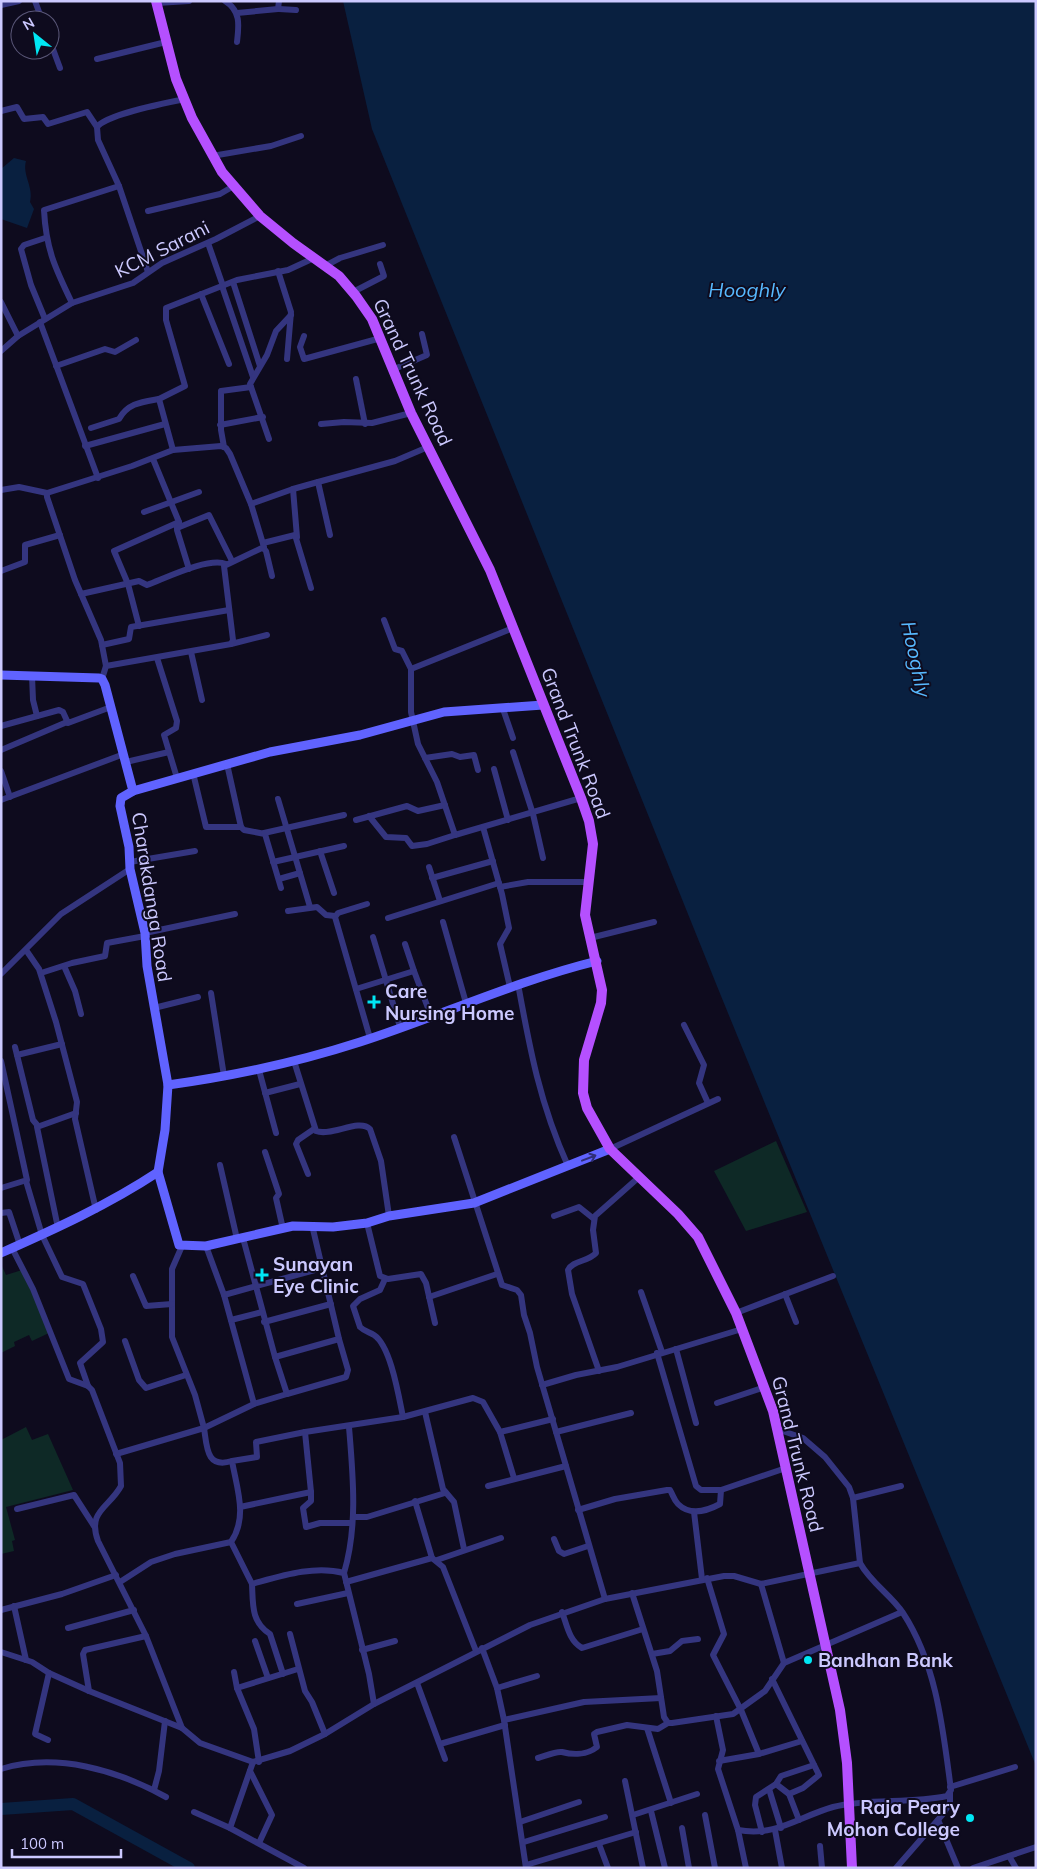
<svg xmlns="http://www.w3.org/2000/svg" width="1037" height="1869" font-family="Mulish,sans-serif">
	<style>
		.green { fill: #0e2926 }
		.water { fill: #092040 }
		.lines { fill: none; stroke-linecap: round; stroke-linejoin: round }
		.river { stroke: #092040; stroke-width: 12 }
		.street { stroke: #34357f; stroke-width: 6 }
		.secondary { stroke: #6063ff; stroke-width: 9 }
		.primary { stroke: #b550ff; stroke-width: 10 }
		.oneway { stroke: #2f2e78 }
		.poi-dot { fill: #00e7f4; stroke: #0e0b1e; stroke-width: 2 }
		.labels { text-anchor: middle; stroke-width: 4; stroke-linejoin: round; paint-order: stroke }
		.street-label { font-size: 19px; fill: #ccc9ff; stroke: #0e0b1e }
		.poi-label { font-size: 19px; font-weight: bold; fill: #ccc9ff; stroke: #0e0b1e; text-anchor: start }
		.water-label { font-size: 20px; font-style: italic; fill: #57b9ff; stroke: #0e0b1e }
	</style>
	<rect width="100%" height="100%" fill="#0e0b1e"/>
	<g class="green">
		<polygon points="776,1141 807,1212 746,1231 714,1171"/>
		<polygon points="1,1264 6,1275 22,1270 49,1333 32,1341 29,1335 14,1342 15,1346 1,1353"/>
		<polygon points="26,1427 32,1440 48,1434 73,1490 6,1507 15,1540 12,1541 14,1551 1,1554 1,1440"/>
	</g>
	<g class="water">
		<polygon points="343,1 1036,1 1036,1766 719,991 372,129"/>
		<path d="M14,158L26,161C22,175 34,187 30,202L34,209L27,228L1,219V169Z"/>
	</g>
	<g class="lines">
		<polyline class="river" points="1,1809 73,1804 189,1868"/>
		<g class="street">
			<polyline points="35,1 42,20"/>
			<path d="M225,1C241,11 239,25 237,42"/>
			<polyline points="157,3 189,1"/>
			<polyline points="1,5 19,1"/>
			<polyline points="279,9 296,10"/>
			<polyline points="237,13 278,9 279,1"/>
			<polyline points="50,41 60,68"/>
			<polyline points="97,59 166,42"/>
			<polyline points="1,111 17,107 24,119 43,117 48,124 87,112 97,127"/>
			<polyline points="212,156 271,146 301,136"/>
			<polyline points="148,211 220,194 232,187"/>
			<polyline points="208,243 223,286"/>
			<polyline points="325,266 340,258 383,245"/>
			<polyline points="278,271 291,312 287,359"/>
			<path d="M148,272L119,186L98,140L97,127C107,114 166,103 185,99"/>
			<polyline points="233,282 260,366"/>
			<polyline points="222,286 253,377"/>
			<polyline points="353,292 384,276 380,264"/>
			<polyline points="201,294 229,364"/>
			<polyline points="1,302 18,336"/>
			<path d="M72,303C55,268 46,249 44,210L119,186"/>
			<polyline points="45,319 31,285 21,249 24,245 45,238"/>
			<polyline points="40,322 98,478"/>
			<polyline points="304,336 300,347 304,359 381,338"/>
			<polyline points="1,351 18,336 72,303 133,283 162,263 216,239 260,216"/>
			<polyline points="56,366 105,349 115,352 136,340"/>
			<polyline points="392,370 427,355 422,334"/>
			<polyline points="356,379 365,424"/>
			<polyline points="321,424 344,422 372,423 411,413"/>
			<polyline points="220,425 263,417"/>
			<path d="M91,428L119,419C128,403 142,402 159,399"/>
			<polyline points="269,439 250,384 267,355 276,331 291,315"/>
			<polyline points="85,446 165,424"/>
			<polyline points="224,447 221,430 221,391 251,387"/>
			<polyline points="173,450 159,399 185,386 166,320 166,308 237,280 288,270 314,258"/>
			<polyline points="153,459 179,522 177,530 189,569"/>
			<polyline points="293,489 297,537"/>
			<polyline points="1,490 19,487 47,493"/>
			<polyline points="144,512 199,492"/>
			<polyline points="177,528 209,515 232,561"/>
			<polyline points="330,535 318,482 395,461 428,447"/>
			<polyline points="263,543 295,535 311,588"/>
			<polyline points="263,548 266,551 272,576"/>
			<polyline points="1,571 25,562 25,545 60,535"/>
			<path d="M81,594L139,581L147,585C166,578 208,557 226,564"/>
			<polyline points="384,620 395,649 402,651 411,669"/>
			<polyline points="139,626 128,584 114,551 179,522"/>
			<polyline points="513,628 411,669 411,712 418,744 437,782 455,835 581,798"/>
			<polyline points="231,644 267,635"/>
			<polyline points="102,645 129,639 131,627 229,610"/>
			<polyline points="191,652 202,700"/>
			<polyline points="157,658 177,721 176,728 164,735 177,778"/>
			<polyline points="106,666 101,640 75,580 47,497 47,493 132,466 173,450 221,446 226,448 230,454 251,504"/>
			<polyline points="32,676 33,700 37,716"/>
			<polyline points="102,679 106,666 231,644 233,640 224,566 264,547 251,504 293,489 318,482"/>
			<polyline points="503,709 513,738"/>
			<polyline points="1,726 59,710 63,712 68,723 111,707"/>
			<polyline points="1,750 67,722"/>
			<polyline points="513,752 533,814 543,858"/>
			<polyline points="425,758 452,754 460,757 474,755 478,770"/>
			<polyline points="126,762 169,752"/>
			<polyline points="227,764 241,827 244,830 265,834 281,888"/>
			<polyline points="494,769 508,820"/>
			<polyline points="1,771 10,797"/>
			<polyline points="193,773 206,827 241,827"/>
			<polyline points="278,799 310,907"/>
			<polyline points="1,800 124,754"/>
			<polyline points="369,816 386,837 406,838 412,846 427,844 455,835"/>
			<polyline points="356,820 407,806 418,811 445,805"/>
			<polyline points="483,827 502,894 509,928 500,944 510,987"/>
			<polyline points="264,833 344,815"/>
			<polyline points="320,851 334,893"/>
			<polyline points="130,862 195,851"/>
			<polyline points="273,862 344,846"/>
			<polyline points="429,867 440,901"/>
			<polyline points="432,878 493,861"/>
			<polyline points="279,879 300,873"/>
			<polyline points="500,887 528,882 588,882"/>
			<polyline points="367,904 338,913 335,917 370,1038"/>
			<polyline points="288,911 317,907 326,915 335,916"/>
			<polyline points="388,918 499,883"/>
			<polyline points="443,922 466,1003"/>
			<polyline points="145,933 235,914"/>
			<polyline points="373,937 400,1027"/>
			<polyline points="590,938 654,922"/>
			<polyline points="26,950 39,969 56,1022 77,1102 75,1119 96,1210"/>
			<polyline points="64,966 75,991 81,1014"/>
			<polyline points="414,971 431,1016"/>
			<polyline points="41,973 72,963 105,956 107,943 145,936"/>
			<polyline points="1,974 61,914 130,869"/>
			<path d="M518,984C530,1050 540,1104 568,1166"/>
			<polyline points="356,989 414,971 405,944"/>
			<polyline points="211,993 224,1076"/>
			<polyline points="154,1008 198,997"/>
			<polyline points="684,1025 704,1065 699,1083 708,1103"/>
			<polyline points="15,1047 33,1120 38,1126"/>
			<polyline points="17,1055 62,1044"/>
			<polyline points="1,1061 27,1180 1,1188"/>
			<path d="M294,1061L316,1131C331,1137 359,1118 370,1129L381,1161L389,1216"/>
			<polyline points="259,1070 276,1133"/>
			<polyline points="265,1093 300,1084"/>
			<polyline points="454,1137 502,1285 517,1290 521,1295 524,1315 530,1333 537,1367 605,1599"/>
			<polyline points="610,1149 718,1099"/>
			<polyline points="265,1152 279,1194 276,1198 283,1229"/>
			<polyline points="220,1165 237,1239"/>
			<polyline points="308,1174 296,1144 298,1140 314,1129"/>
			<polyline points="26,1181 42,1235 62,1277 83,1284 101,1329 103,1342 80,1363 88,1386"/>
			<polyline points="1,1213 9,1212 20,1245"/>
			<polyline points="554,1216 579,1207 594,1219"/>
			<polyline points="367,1223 380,1276 388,1279 421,1274 426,1283 435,1323"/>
			<polyline points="58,1228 37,1127 76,1113"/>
			<polyline points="243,1238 275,1357"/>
			<polyline points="182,1246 172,1269 172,1337 195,1395 204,1428 254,1404 287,1394 275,1357 339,1339 312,1225"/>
			<polyline points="206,1246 224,1295 254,1404"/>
			<path d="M12,1248L33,1289L69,1379L88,1386L92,1390L120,1463L121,1486C109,1508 87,1511 98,1541L146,1636L182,1728L200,1743L253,1762L290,1751L325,1734L374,1704L530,1625L605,1599L724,1576H734L761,1584L860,1563"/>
			<polyline points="133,1276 146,1306 172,1304"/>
			<path d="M385,1279L380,1290L360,1299L353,1306L360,1327C364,1331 369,1332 374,1335C391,1346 399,1398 403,1417"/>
			<polyline points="641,1292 662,1352"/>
			<polyline points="785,1294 796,1322"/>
			<polyline points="224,1295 322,1268"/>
			<polyline points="429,1297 497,1274"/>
			<polyline points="736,1313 833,1276"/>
			<polyline points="231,1320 262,1312"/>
			<polyline points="264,1322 331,1304"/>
			<polyline points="125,1341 139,1380 146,1388 186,1375"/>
			<polyline points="676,1349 696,1423"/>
			<polyline points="657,1353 696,1486 701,1490 721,1490"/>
			<path d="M599,1371L572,1294L568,1270C573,1260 588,1262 596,1253L593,1230L595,1216L638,1178"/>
			<polyline points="542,1385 576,1375 617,1367 742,1329"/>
			<polyline points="287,1394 346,1377 348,1370 339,1339"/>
			<polyline points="717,1403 765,1387"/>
			<polyline points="425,1412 443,1489 454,1502 464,1549"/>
			<polyline points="500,1432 514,1478"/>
			<polyline points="556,1432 631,1413"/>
			<path d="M116,1454L204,1428C207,1447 206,1469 232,1461"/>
			<polyline points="488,1486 566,1466"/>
			<polyline points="311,1492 311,1501 303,1508 306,1527 320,1523 351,1523"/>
			<polyline points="853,1498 901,1486"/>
			<polyline points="415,1501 432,1558"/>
			<polyline points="240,1507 311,1492 305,1432"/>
			<polyline points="17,1509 74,1495 94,1526"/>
			<path d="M578,1510L615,1499L667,1490H670C673,1495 674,1500 678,1504C690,1516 707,1511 720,1504L721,1490L786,1468"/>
			<polyline points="694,1512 702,1579"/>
			<polyline points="353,1517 367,1517 445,1493"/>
			<polyline points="554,1539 559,1551 564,1554 588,1546"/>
			<polyline points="437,1560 501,1538"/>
			<path d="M344,1573C358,1526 353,1476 349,1427"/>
			<polyline points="707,1578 724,1634 713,1655 741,1710 759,1754"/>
			<polyline points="120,1582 151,1562 175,1554 231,1542"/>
			<polyline points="346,1582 432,1558 443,1567 476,1651"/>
			<path d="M252,1584C253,1604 251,1622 270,1634L283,1674"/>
			<polyline points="761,1584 784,1663"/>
			<polyline points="632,1593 657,1671 664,1717 668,1723 672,1723 733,1714 765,1691 784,1663 902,1612"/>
			<polyline points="297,1604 348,1593"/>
			<polyline points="14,1606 26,1660"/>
			<polyline points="1,1610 62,1594 116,1575"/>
			<path d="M562,1612C567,1625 569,1641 582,1648L643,1629"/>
			<polyline points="68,1628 134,1610"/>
			<polyline points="290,1634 305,1691 312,1702 325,1734"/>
			<polyline points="255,1641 268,1678"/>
			<polyline points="482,1648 497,1688 504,1720 526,1868"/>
			<polyline points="362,1650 395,1641"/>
			<polyline points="1,1652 32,1662 49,1673 89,1691 182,1728"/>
			<polyline points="652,1654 670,1651 682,1641 698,1639"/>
			<polyline points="234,1672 237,1688 254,1729 259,1762"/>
			<polyline points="772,1679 819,1775 803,1788 789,1794"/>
			<polyline points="417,1683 445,1759"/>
			<polyline points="237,1688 298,1669"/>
			<polyline points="497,1688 537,1676"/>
			<polyline points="89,1691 83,1654 85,1650 146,1636"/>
			<path d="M374,1704L369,1674L344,1573C314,1565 281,1576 252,1584L231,1542C248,1517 237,1489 232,1461L257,1457L256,1442L305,1432L403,1417L473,1398L483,1402L500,1432L553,1419"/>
			<path d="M716,1716L723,1750L718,1769L738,1830C776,1837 798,1817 833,1807C870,1798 909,1804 947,1796L951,1790C943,1730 937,1665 903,1613C891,1595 871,1583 860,1563L853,1498L849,1487L825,1457L803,1438L777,1429"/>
			<polyline points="504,1720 584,1702 661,1698"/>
			<polyline points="647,1728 671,1803"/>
			<polyline points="48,1740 35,1734 49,1673"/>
			<polyline points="440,1744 505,1725"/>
			<path d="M538,1758C545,1756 556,1751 562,1752C573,1755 587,1755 597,1747L594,1734L597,1732L627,1725L658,1729L668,1723"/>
			<polyline points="719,1761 759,1754 802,1741"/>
			<polyline points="253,1762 230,1828 304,1868"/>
			<path d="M1,1769C56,1752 117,1770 166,1797"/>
			<polyline points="250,1771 272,1815 259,1843"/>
			<polyline points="625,1781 643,1868"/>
			<polyline points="776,1784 789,1794 799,1820"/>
			<polyline points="950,1787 1015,1767"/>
			<polyline points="769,1789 781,1828"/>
			<polyline points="154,1790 159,1771 165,1721"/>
			<polyline points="651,1811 665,1868"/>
			<polyline points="194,1812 230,1828"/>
			<polyline points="633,1815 697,1794"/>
			<polyline points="705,1815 715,1868"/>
			<polyline points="938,1820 958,1868"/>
			<polyline points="520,1822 579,1802"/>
			<polyline points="682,1828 689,1868"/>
			<polyline points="738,1830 746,1868"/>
			<polyline points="775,1830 782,1868"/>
			<polyline points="762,1832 755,1805 756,1797 776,1784 781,1776 814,1765"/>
			<polyline points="524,1842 605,1817"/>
			<polyline points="599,1844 608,1868"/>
			<polyline points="820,1846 822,1868"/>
			<polyline points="1009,1856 1016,1868"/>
			<polyline points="526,1865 636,1832"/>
			<polyline points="896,1868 943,1814 950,1803 950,1793"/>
			<polyline points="973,1868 1036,1847"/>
		</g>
		<g class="secondary">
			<polyline points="1,675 99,678 102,679 105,685 133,791 121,798 120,806 129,847 130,869 145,933 147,966 168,1085 165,1130 158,1172 179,1245 206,1246 293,1226 333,1227 367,1223 389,1216 474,1203 610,1149"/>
			<polyline points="133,791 270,752 360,735 444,712 543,705"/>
			<path d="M168,1085C233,1076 298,1062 360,1042C440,1016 516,981 597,961"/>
			<path d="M1,1253C55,1229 108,1205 158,1172"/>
		</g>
		<polyline class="primary" points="156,1 176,79 192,118 222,172 260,216 293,243 339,276 356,296 372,319 411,413 490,570 581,798 589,821 593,844 585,915 602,990 601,1003 584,1060 583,1093 587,1108 610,1149 678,1214 698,1237 736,1313 773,1411 840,1710 847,1763 852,1868"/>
	</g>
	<defs><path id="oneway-shaft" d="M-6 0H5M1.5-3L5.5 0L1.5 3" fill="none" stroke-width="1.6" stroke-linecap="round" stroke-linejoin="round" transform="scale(1.25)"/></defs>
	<use class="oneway" href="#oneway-shaft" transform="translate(589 1158) rotate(-21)"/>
	<g class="poi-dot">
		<path d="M371.5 994.5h5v5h5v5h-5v5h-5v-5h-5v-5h5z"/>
		<path d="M259.5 1267.5h5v5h5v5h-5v5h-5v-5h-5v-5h5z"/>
		<circle cx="808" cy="1660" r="5"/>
		<circle cx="970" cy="1818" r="5"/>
	</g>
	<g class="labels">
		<g class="street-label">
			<text transform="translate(162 249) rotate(-27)" y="7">KCM Sarani</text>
			<text transform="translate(413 372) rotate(65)" y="7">Grand Trunk Road</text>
			<text transform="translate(576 743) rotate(69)" y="7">Grand Trunk Road</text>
			<text transform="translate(152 897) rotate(81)" y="7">Charakdanga Road</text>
			<text transform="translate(798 1454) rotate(76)" y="7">Grand Trunk Road</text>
		</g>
		<g class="poi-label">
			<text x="385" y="998">Care<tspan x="385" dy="22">Nursing Home</tspan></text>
			<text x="273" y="1271">Sunayan<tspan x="273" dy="22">Eye Clinic</tspan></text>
			<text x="818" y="1667">Bandhan Bank</text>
			<text x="960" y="1814" text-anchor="end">Raja Peary<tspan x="960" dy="22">Mohon College</tspan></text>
		</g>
		<g class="water-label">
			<text x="747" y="297">Hooghly</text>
			<text transform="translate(916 659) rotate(78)" y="7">Hooghly</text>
		</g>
	</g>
	<rect width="1037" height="1869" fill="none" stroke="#ccc9ff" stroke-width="5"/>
	<g transform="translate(35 35) rotate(330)"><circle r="24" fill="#0e0b1e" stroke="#5a5778"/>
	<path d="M0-4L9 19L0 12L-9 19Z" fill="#00e7f4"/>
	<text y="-8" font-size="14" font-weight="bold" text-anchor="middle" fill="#ccc9ff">N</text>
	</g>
	<path d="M12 1849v8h109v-8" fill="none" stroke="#ccc9ff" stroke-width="2.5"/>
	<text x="20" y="1849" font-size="15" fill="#ccc9ff" stroke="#0e0b1e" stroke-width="4" paint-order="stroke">100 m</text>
</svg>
